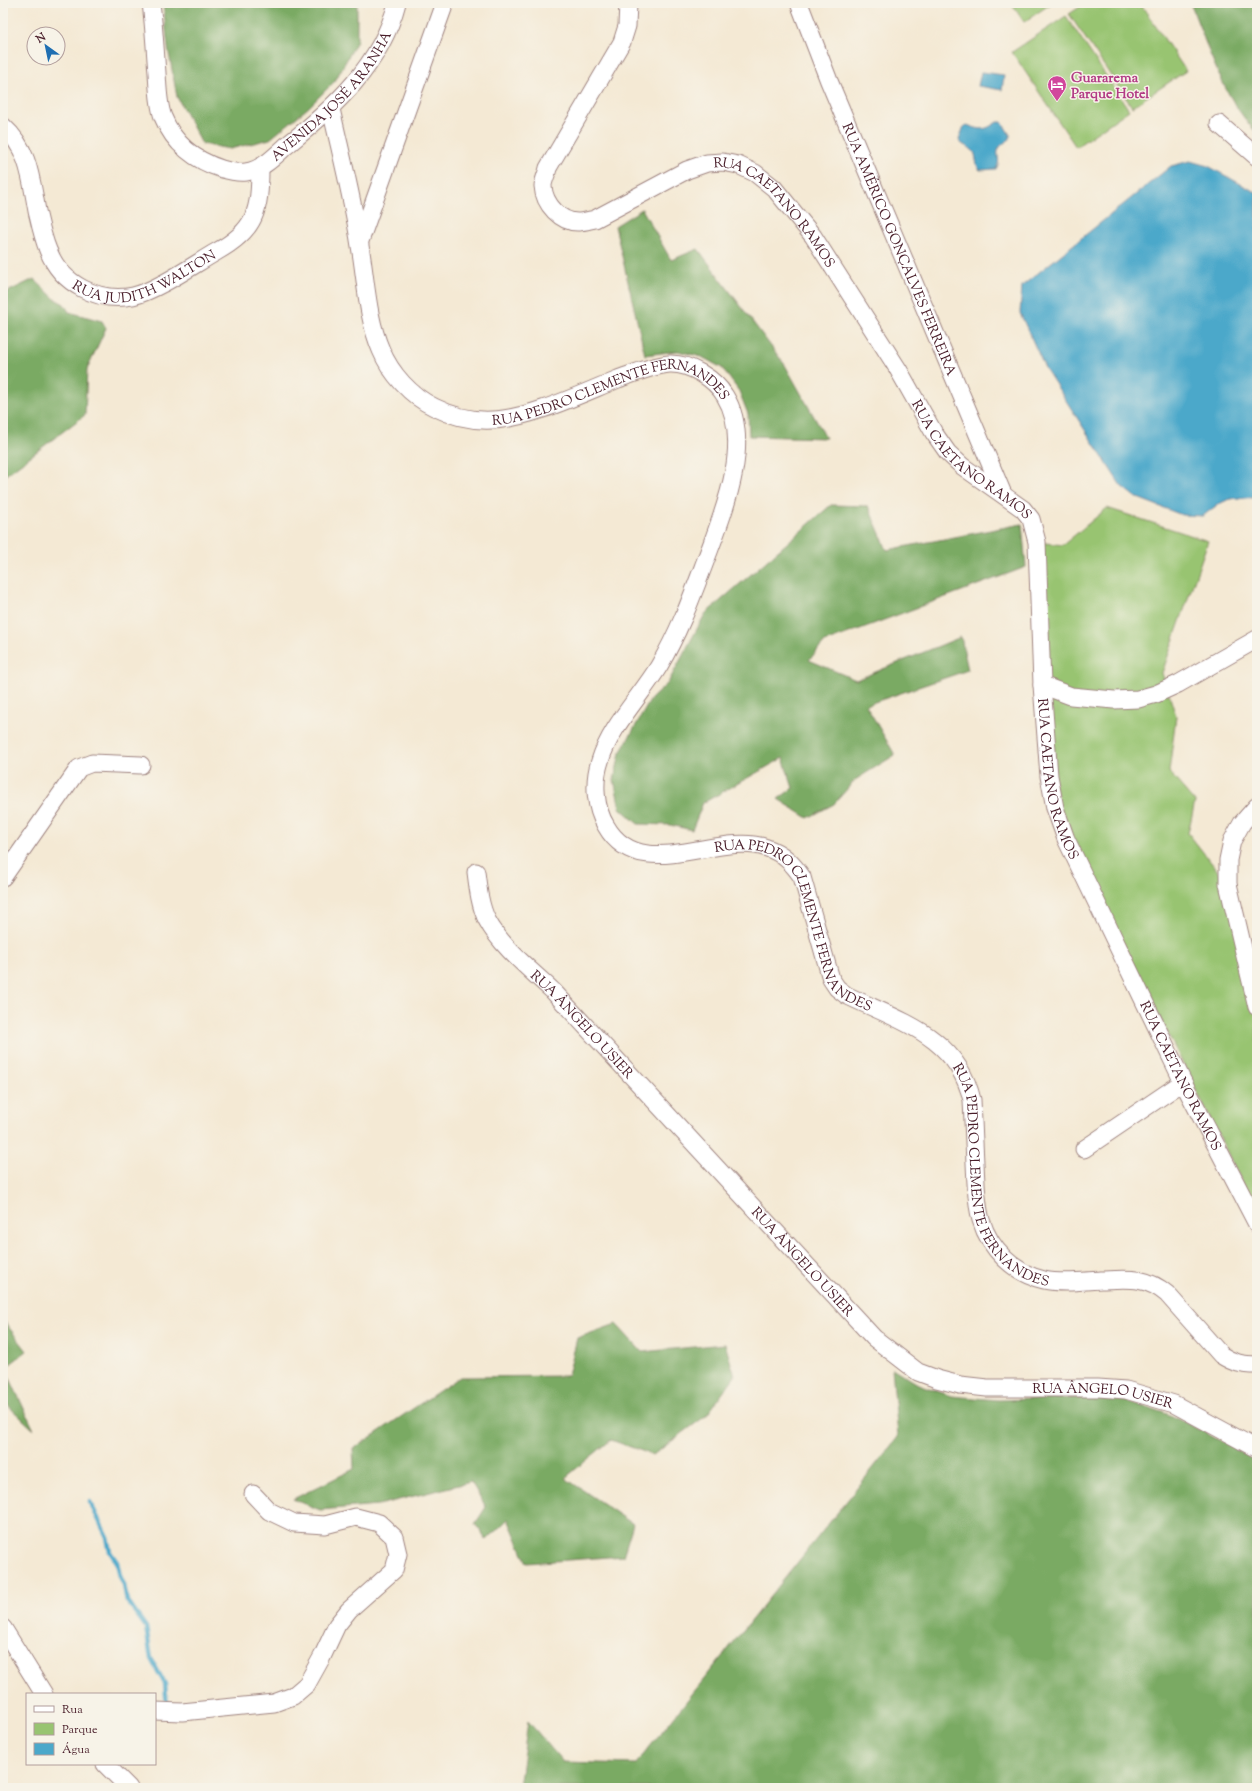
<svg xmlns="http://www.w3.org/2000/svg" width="1260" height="1791" font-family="'Sorts Mill Goudy',serif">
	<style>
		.green { fill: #98c471; stroke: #71724e }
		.forest { fill: #7aaa63; stroke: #626447 }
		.water { fill: #4ba8ca; stroke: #4a647a }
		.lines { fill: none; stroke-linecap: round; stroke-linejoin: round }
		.stream { stroke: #4ba8ca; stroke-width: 4.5 }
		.minor-casing { stroke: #9f8480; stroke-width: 19 }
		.minor { stroke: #fff; stroke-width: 17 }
		.labels { text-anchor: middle; stroke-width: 3; stroke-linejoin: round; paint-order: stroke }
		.hotel-label { font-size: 14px; font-weight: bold; fill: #b23c85; stroke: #f7f3e8; text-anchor: start }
		.street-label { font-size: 14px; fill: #4a1f2b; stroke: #f7f3e8 }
	</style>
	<rect width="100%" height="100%" fill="#f7f3e8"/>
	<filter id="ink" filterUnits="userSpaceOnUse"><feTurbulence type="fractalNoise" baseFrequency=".025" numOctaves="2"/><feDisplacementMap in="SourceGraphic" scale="8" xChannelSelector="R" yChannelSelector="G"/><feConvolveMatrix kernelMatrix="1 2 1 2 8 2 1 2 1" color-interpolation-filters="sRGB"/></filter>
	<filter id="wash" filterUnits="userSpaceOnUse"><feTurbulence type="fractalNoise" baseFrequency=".012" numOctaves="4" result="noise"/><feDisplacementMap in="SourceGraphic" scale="16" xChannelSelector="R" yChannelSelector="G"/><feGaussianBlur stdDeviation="0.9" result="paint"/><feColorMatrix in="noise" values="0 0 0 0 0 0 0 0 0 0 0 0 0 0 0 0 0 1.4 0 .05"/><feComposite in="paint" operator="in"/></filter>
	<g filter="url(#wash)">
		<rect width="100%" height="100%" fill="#f4e9d4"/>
		<g class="green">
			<polygon points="1011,3 1052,3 1024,22"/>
			<polygon points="1086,3 1140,3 1186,71 1132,107 1069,14"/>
			<polygon points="1066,16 1129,110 1076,147 1012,52"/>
			<polygon points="1107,508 1208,541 1162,673 1176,716 1169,772 1195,802 1188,833 1228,884 1257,1007 1257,1212 1055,808 1037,542 1063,545"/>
		</g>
		<g class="forest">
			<polygon points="163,3 357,3 357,41 335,81 309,107 270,139 230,149 202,144 177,97 168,48"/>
			<path d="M1190,3H1257V133C1222,96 1209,49 1190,3Z"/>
			<polygon points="642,209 671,260 698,249 785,365 826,438 749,436 748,414 739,391 722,368 702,357 678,351 645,355 615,226"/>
			<polygon points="34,279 55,299 64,304 69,312 102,321 106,328 87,369 85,415 3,477 3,294"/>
			<polygon points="831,505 868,506 887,550 1022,524 1026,567 825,642 809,660 856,680 961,637 968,670 866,705 895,755 855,780 834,804 808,818 778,799 793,788 783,758 703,803 692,830 670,825 638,824 620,808 614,780 620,753 651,699 668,683 705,614"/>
			<polygon points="3,1320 27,1351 5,1368 34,1430 3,1401"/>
			<polygon points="616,1324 642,1352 725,1344 735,1376 707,1415 653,1455 611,1440 565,1478 633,1524 623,1556 527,1563 508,1519 487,1540 475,1524 486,1507 471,1482 378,1505 320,1510 293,1499 354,1469 353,1449 460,1377 568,1376 577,1338"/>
			<polygon points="892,1368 918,1384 951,1396 998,1400 1110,1397 1140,1405 1173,1416 1257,1460 1257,1788 519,1788 528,1721 563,1762 636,1764 898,1437"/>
		</g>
		<g class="water">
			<polygon points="981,72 1004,75 1002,90 978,86"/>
			<path d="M997,122H1002L1010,135V139C988,152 1004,156 996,169L980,170C975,165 977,158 974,152C969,146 962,146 959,140L964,126L967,125C981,130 984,131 997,122Z"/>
			<path d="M1190,161L1208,166L1257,193V498C1230,497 1225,498 1203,516L1182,515L1135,497L1121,486L1045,368L1020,313L1022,286L1171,166Z"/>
		</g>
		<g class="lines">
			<polyline class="stream" points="90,1502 107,1537 110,1552 117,1562 120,1576 124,1585 127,1601 146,1627 151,1659 165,1684 167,1707"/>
		</g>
	</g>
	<g filter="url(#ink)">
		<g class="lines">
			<defs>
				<g id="minor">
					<path id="s1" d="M151,3C154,26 155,49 157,73C158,87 158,104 163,117C174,144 196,161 222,169C229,171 239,173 246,172C262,170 275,156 286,146C335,107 381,65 397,3"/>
					<path id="s2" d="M628,3L627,26L622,42L548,168C547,174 543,181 543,186C544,204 561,223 579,222C584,222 590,220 595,219L687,170L707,163L723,162L738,165L755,173L774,188L813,236L898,369L934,433L948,453L962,466L1023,509L1031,519L1037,542L1042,685L1049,776L1055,808L1066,839L1183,1082L1257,1224"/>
					<path id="s3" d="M799,3L829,81L1003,494"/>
					<path id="s4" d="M331,109C341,154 353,200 360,246C366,280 367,318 381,350C391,374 411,396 434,407C452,416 472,421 492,420C529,419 583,393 618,379C635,373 651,366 669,364C690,363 715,379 725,396C754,443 722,516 705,562C691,599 679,632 659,666C641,696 610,727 600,761C593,782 595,808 606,826C640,886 717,830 767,848C783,853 793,864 802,877L831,979L837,988L846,995C899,1021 957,1035 972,1100C973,1121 974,1142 975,1163C976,1182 976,1202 981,1220C990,1250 1014,1273 1044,1280C1062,1284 1083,1281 1101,1280C1128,1279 1146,1276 1167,1294L1221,1355C1233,1363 1243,1365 1257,1365"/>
					<polyline points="1219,124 1257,157"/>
					<path id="s5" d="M3,126C29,149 31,179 37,211C40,224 43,238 48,250C61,284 98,303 133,296C156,291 195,264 216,252C256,230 260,211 260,167"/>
					<polyline points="360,241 445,3"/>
					<polyline points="1042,685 1071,696 1114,700 1138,699 1156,694 1178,684 1257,639"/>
					<polyline points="1257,806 1242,823 1232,841 1228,860 1228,884 1257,1007"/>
					<path id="s6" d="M476,872C478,888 480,906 487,920C502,948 531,970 553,991L874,1338L918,1372L937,1379L960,1385L987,1388H1098L1126,1390L1174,1404L1257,1449"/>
					<polyline points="3,877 79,768 92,763 141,765"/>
					<polyline points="1084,1149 1183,1082"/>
					<polyline points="3,1628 44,1694"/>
					<polyline points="155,1711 182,1712 274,1703 293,1696 307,1684 322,1657 337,1625 349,1610 394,1570 398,1554 394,1537 379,1523 356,1517 325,1525 294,1523 269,1511 253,1494"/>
					<polyline points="105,1764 129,1788"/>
				</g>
			</defs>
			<use href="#minor" class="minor-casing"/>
			<use href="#minor" class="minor"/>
		</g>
	</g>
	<defs>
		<symbol id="hotel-pin" viewBox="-11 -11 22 30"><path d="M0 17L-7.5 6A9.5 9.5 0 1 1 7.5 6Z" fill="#d1479c" stroke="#f7f3e8"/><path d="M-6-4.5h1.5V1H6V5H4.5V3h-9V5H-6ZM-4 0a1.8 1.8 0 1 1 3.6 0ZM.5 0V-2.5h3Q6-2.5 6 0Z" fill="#fff"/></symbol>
	</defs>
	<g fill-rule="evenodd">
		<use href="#hotel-pin" x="1046" y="74" width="22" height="30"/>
	</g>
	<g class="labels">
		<g class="hotel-label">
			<text x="1071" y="82">Guararema<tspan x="1071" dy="16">Parque Hotel</tspan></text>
		</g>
		<g class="street-label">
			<text dy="5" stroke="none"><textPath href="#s1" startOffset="337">AVENIDA JOSÉ ARANHA</textPath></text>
			<text dy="5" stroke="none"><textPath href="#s2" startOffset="491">RUA CAETANO RAMOS</textPath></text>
			<text dy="5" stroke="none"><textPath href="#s3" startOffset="266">RUA AMÉRICO GONÇALVES FERREIRA</textPath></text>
			<text dy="5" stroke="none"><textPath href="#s5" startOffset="254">RUA JUDITH WALTON</textPath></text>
			<text dy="5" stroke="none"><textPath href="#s4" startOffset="514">RUA PEDRO CLEMENTE FERNANDES</textPath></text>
			<text dy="5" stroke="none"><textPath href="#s2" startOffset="815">RUA CAETANO RAMOS</textPath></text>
			<text dy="5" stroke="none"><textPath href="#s2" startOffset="1163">RUA CAETANO RAMOS</textPath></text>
			<text dy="5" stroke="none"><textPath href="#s4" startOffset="1353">RUA PEDRO CLEMENTE FERNANDES</textPath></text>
			<text dy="5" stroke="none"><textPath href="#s6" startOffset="191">RUA ÂNGELO USIER</textPath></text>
			<text dy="5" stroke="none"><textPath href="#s2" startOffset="1487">RUA CAETANO RAMOS</textPath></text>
			<text dy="5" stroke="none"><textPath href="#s4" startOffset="1713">RUA PEDRO CLEMENTE FERNANDES</textPath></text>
			<text dy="5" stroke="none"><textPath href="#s6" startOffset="515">RUA ÂNGELO USIER</textPath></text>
			<text dy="5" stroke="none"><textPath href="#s6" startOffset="863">RUA ÂNGELO USIER</textPath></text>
		</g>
	</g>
	<rect width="1260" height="1791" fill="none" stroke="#f7f3e8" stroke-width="16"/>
	<rect x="26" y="1693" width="130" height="72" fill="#f7f3e8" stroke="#b29e9c"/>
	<rect x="34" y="1706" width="20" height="6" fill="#ffffff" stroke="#b29e9c"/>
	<text x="62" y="1713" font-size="12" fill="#4a1f2b">Rua</text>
	<rect x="34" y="1723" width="20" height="12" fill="#98c471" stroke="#b29e9c"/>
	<text x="62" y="1733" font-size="12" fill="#4a1f2b">Parque</text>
	<rect x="34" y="1743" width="20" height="12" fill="#4ba8ca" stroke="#b29e9c"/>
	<text x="62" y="1753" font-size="12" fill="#4a1f2b">Água</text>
	<g transform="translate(46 46) rotate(327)"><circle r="19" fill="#f7f3e8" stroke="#b29e9c"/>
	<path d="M0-3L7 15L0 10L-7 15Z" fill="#1f6fb2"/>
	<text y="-6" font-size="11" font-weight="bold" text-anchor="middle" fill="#4a1f2b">N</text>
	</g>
</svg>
